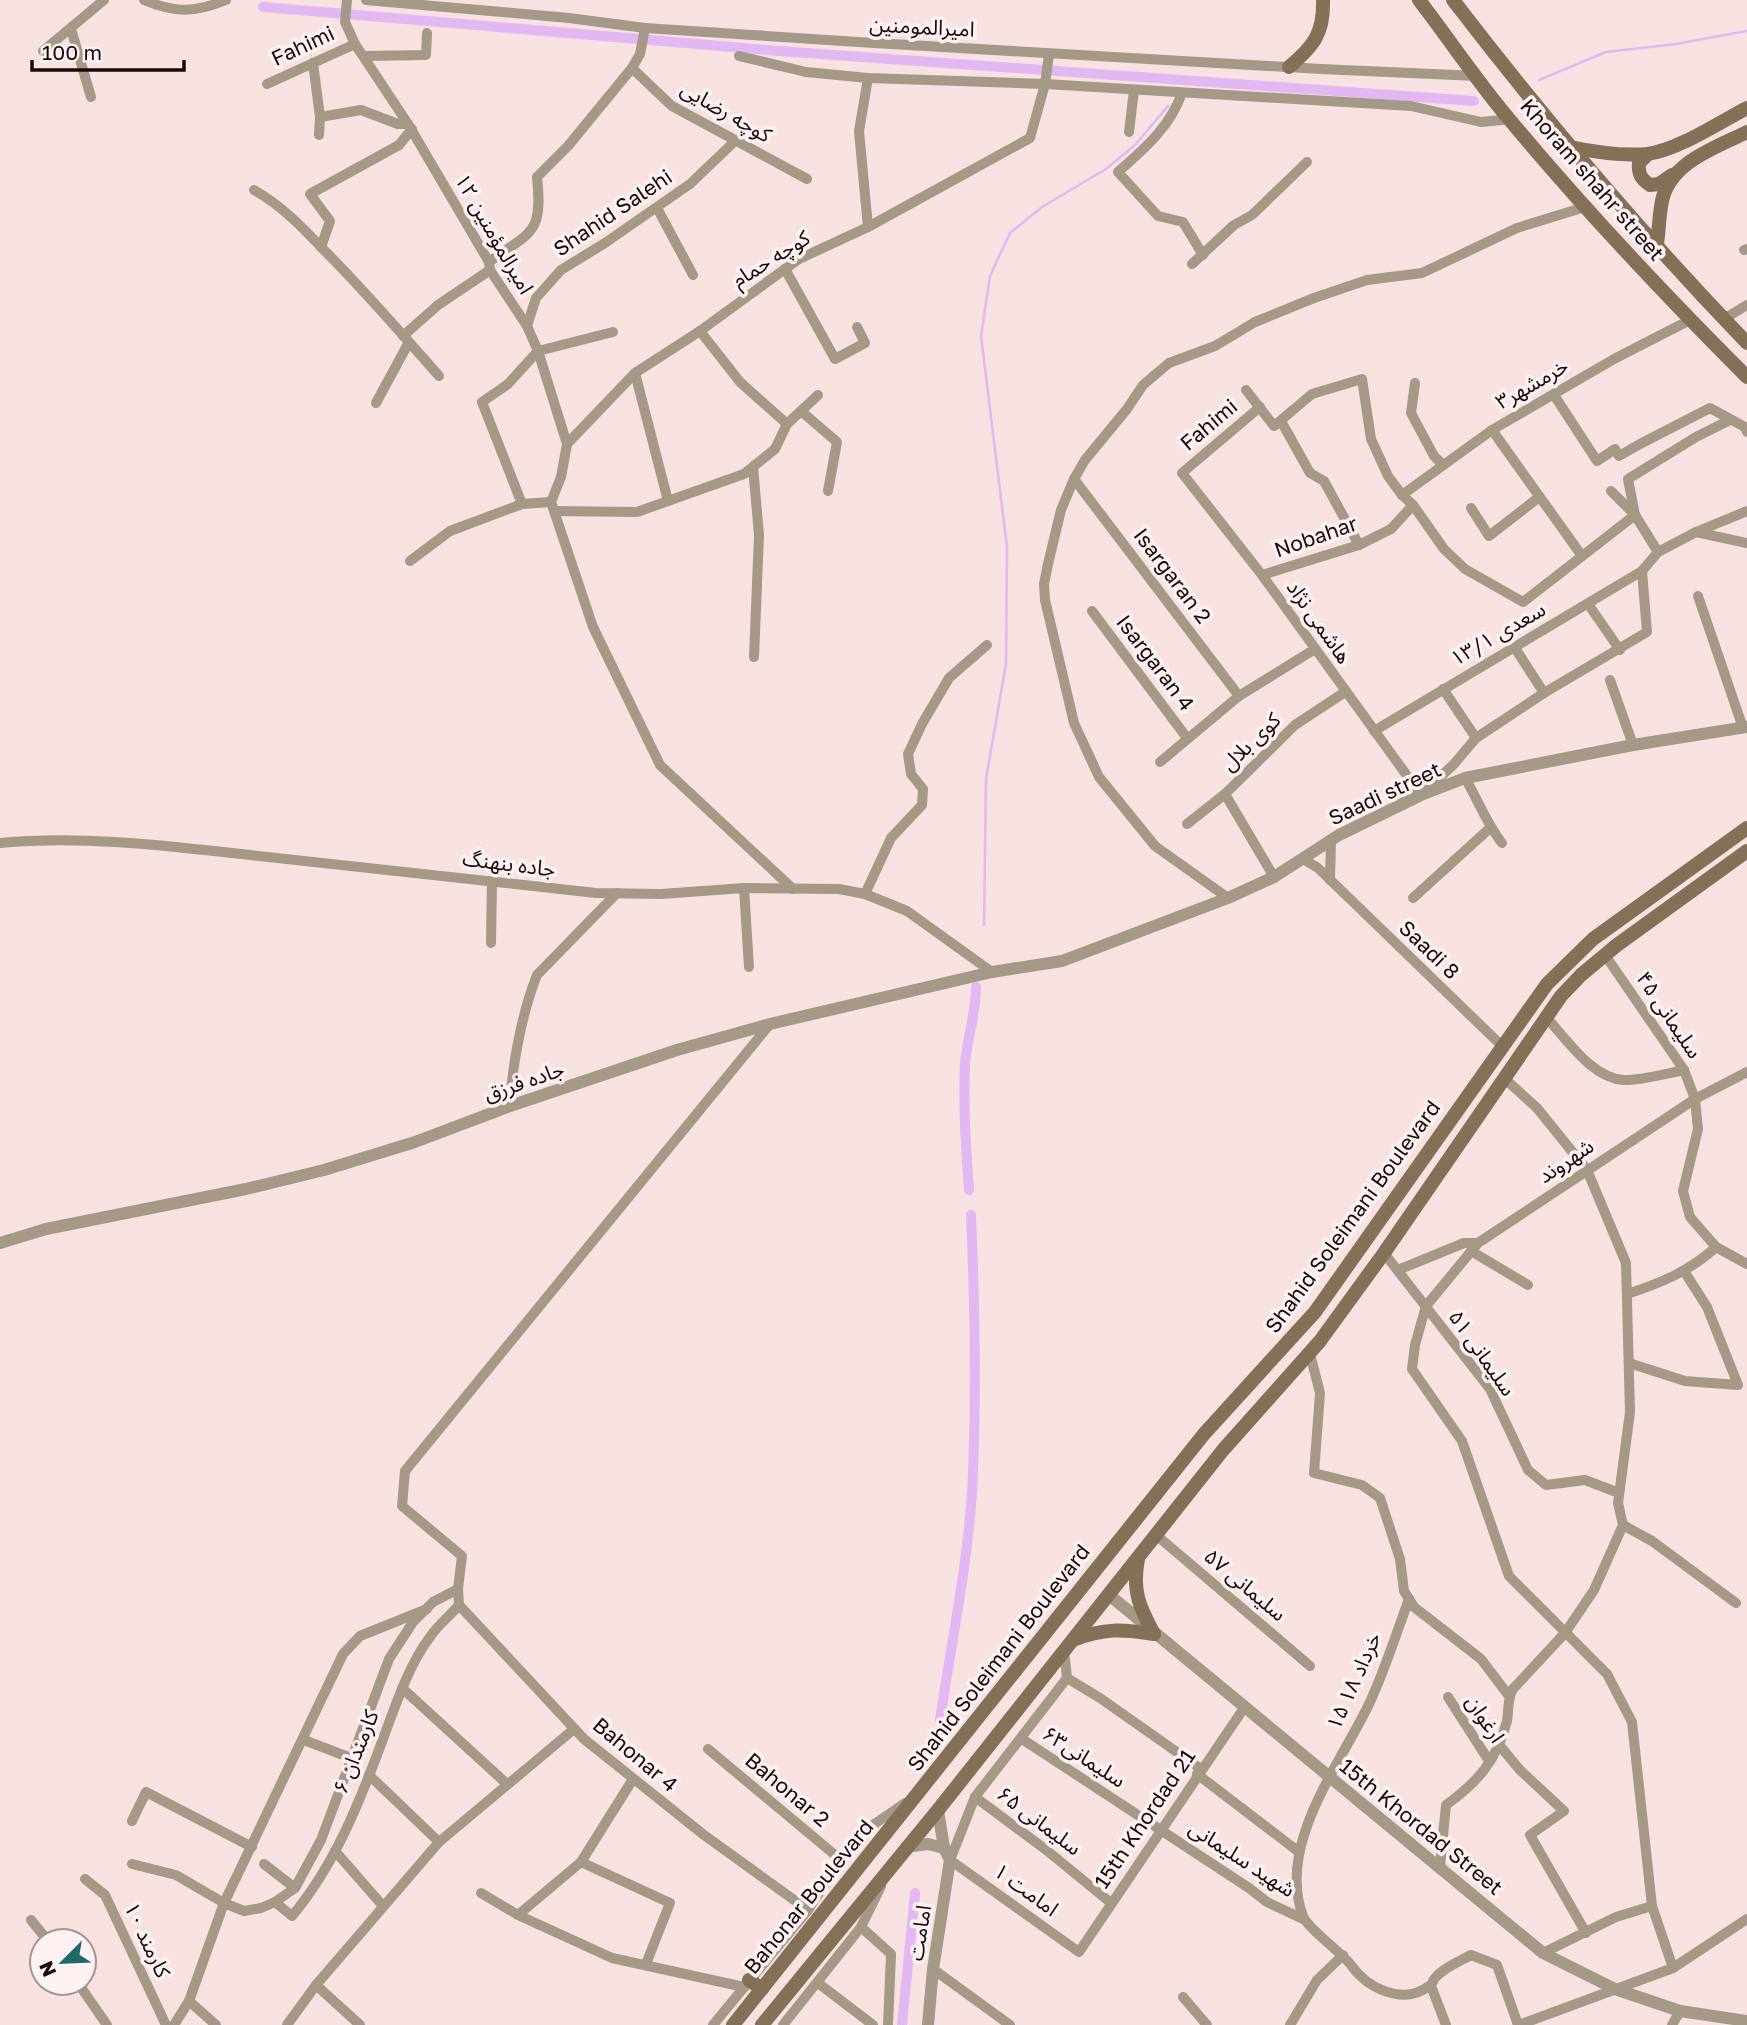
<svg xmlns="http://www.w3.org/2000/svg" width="1747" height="2025" font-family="'Golos Text','Noto Sans Arabic',sans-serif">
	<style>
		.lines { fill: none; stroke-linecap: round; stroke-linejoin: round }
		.stream { stroke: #e3b7f3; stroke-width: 2.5 }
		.canal { stroke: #e3b7f3; stroke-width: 10 }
		.minor { stroke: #a49886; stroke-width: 10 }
		.tertiary { stroke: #a49886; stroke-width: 12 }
		.secondary { stroke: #837157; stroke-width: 14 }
		.labels { text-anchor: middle; stroke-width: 7; stroke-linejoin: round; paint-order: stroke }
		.street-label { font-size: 21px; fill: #1a0809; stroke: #fdf1f1 }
	</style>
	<rect width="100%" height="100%" fill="#f8e1e1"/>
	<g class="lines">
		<g class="stream">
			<polyline points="1539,80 1606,52 1676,44 1747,31"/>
			<polyline points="984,925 986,779 1006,664 1007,547 981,336 990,276 1010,233 1042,207 1106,169 1135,145 1168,106"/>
		</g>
		<g class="canal">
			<polyline points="263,7 779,51 1474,101"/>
			<path d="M969,1190C966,1148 963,1106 965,1064C967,1038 976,1014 976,987"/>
			<path d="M940,1720C951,1644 967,1569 972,1493C977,1400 975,1308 971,1215"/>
			<polyline points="902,2025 915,1893"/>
		</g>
		<g class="minor">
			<path d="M144,0C174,13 195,13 226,0"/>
			<polyline points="347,0 345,22 355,44 408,124 489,262 490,270 527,326 538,351 567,444 561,477 551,502"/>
			<polyline points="366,0 569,18 645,28 874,43 1321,69 1477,76"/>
			<polyline points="71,29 91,97"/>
			<polyline points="43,51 104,0"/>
			<polyline points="364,56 426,55 427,33"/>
			<polyline points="739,56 806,72 868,78 1045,84 1411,106 1481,122 1502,120 1507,116"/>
			<polyline points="313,63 320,117 319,135"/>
			<polyline points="632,68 672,106 807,179"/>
			<polyline points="868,78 859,131 868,227"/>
			<polyline points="267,84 355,44"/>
			<path d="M1182,93C1170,127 1145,148 1118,172L1158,216L1183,222L1203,255"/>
			<polyline points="320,117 361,110 398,124 408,124"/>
			<polyline points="1129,132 1134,90"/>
			<path d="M254,190C281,205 302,227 323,249C364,290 401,333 439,376"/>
			<polyline points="657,208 693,275"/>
			<polyline points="321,247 330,221 310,194 399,145 412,129"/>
			<polyline points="1744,250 1747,249"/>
			<path d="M489,262C532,231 543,234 537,177L568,146L632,68L640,54L645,28"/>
			<polyline points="1192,264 1234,225 1252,215 1307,162"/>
			<polyline points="785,269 835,359 865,343 857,327"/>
			<polyline points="1724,319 1747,305"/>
			<polyline points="527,326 536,298 561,270 605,243 690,184 735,141"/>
			<polyline points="700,331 740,382 787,424"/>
			<polyline points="403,336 438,305 490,270"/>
			<polyline points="635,373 668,501"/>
			<polyline points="1415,383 1411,413 1434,456 1443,465"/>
			<polyline points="1246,390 1274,426 1312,394 1362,379 1371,439 1388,476 1402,495 1413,505 1444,549 1465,569 1523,602 1635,515"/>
			<polyline points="1554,395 1597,461 1615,449 1619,456 1640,444 1710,408 1745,427 1747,432"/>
			<polyline points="376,403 409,342"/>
			<polyline points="1260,407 1182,473 1262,575 1421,795 1454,764 1476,738 1544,693 1647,632 1642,571"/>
			<polyline points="801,411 837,442 828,491"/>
			<polyline points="1281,421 1310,473 1324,481 1359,545"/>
			<polyline points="1492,430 1582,556"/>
			<polyline points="567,444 635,373 700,331 785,269 799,259 868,227 1030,138 1045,84 1049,54"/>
			<polyline points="753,467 759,535 754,657"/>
			<polyline points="1074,479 1239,696"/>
			<polyline points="1611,491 1635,515 1658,552"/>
			<polyline points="1402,495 1492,430 1614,359 1690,320"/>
			<polyline points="551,502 593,627 660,765 793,889"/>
			<polyline points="522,504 482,402 508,384 538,351 613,332"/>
			<polyline points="1471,508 1489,536 1538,498"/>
			<polyline points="554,511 637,512 744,474 775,449 787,424 818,395"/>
			<polyline points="1635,515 1628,479 1696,437 1730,420"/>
			<polyline points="1696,532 1747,543"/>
			<polyline points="410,561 450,531 522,504 551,502"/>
			<polyline points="1262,575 1359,545 1391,529 1413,505"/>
			<polyline points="1698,596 1743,728"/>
			<polyline points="1588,604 1620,650"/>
			<polyline points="1092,611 1187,738"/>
			<polyline points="1515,648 1544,693"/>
			<polyline points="1610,680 1633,745"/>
			<polyline points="1443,689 1476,738"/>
			<polyline points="1374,731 1642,571 1658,552 1696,532 1747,511"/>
			<polyline points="1160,762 1239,696 1315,649"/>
			<path d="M1465,778C1478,800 1487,824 1502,843"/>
			<polyline points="1225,794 1274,877"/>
			<polyline points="1187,824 1225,794 1295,725 1345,692"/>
			<path d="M0,843C83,835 168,846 250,855C365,867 480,881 596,893L661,894L744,888L839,889L865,894L907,911L992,972"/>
			<polyline points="1303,859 1318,868 1502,1046"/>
			<polyline points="1330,880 1331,840"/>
			<polyline points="744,888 749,967"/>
			<polyline points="865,894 891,838 922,805 923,789 911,774 908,754 922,724 949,678 987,645"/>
			<polyline points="1228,898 1155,846 1099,777 1074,723 1045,600 1044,584 1048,564 1061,510 1074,479 1085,460 1127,409 1143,385 1169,363 1215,346 1255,322 1314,298 1367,280 1422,273 1517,228 1585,207"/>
			<polyline points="1413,898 1490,828"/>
			<polyline points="491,943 492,881"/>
			<polyline points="1605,955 1684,1070 1695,1099 1698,1129 1683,1191 1690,1217 1716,1247 1747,1264"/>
			<path d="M1545,1016C1566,1038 1591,1078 1624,1080C1639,1081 1669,1073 1684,1070"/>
			<path d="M510,1106C512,1065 522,1013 537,975L617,893"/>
			<polyline points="1471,1251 1528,1285"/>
			<polyline points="1384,1253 1490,1389 1528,1470 1546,1485 1585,1480 1619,1493"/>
			<polyline points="1398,1270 1464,1243 1478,1243"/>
			<path d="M1627,1294C1661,1283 1690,1271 1716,1247"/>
			<polyline points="1310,1354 1320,1393 1314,1473 1362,1485 1380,1498 1400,1559 1404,1591 1414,1607 1481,1659 1509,1696"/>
			<polyline points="1629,1363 1685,1381 1738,1385 1707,1307 1684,1271"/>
			<polyline points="1623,1525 1652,1541 1736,1603"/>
			<polyline points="1155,1534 1310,1666"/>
			<path d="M1409,1599C1396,1634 1385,1670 1369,1704C1340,1765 1276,1845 1303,1916C1307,1928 1340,1951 1351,1965C1367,1988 1403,2006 1429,1986C1434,1983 1431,1983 1435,1978C1443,1968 1460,1961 1471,1955L1497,1965L1518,2025"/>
			<polyline points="459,1605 458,1589 462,1556 402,1506 405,1471 770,1024"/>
			<polyline points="459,1605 584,1739 704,1835 808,1910"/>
			<polyline points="1064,1650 1067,1678 975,1797 950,1860 1079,1952 1244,1708"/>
			<polyline points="1067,1678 1100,1698 1201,1769"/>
			<polyline points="402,1688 507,1784"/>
			<polyline points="1448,1697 1489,1761"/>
			<polyline points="1022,1739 1249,1888 1267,1902 1303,1919"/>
			<polyline points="304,1740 351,1758"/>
			<polyline points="1500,1746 1520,1770 1564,1811 1530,1835 1586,1933"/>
			<polyline points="708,1749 841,1860"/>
			<polyline points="1197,1774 1299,1852"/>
			<polyline points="369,1775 439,1842"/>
			<polyline points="975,1797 1045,1849 1111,1903"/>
			<polyline points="132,1821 146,1792 252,1847"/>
			<polyline points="335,1851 383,1906"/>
			<polyline points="581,1862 670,1903 646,1964"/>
			<path d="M132,1864L176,1875L224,1903L244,1911L261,1908L275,1902L292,1916C335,1865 360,1801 383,1739C395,1707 409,1664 430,1637C438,1625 450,1616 459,1605"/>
			<polyline points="264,1864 295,1888"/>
			<path d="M1440,1867L1446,1805C1478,1782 1497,1760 1507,1721C1509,1710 1507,1699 1513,1689L1565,1633L1594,1590L1623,1525L1618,1503L1630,1412L1626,1263L1587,1170L1537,1108L1504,1078"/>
			<polyline points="85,1879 105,1895 166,2025"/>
			<polyline points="481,1893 518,1915 612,1958 744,1987"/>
			<polyline points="275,1902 295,1888 321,1840 389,1659 413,1622 433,1602 458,1589"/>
			<polyline points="518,1915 581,1862 633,1779"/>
			<polyline points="31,1920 48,1941"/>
			<polyline points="861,1927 891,1954 888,2025"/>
			<polyline points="1543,1953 1616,1917 1652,1906"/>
			<polyline points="1673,1968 1652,1906 1632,1722 1607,1674 1509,1576 1462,1441 1412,1369 1415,1345 1426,1306 1478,1243 1695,1099 1747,1072"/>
			<polyline points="933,1969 1010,2025"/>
			<polyline points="78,1983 107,2025"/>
			<polyline points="818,1983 873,2025"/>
			<polyline points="316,1985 360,2025"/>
			<polyline points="1431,1986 1446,2025"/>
			<polyline points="1183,1997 1207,2025"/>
			<polyline points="189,2001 216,2025"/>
			<polyline points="174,2025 189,2001 224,1903 343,1654 360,1636 427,1609"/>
			<polyline points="287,2025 316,1985 439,1842 574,1729"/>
			<polyline points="713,2025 808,1910 841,1860 873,1825 905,1803"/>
			<polyline points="783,2025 861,1927 881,1886"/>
			<polyline points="1290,2025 1317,1980 1343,1955"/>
			<polyline points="1519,2025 1673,1968 1747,1919"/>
			<polyline points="1672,2025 1680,2011"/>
		</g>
		<g class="tertiary">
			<polyline points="0,1243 46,1229 246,1189 324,1170 415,1142 510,1106 677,1050 770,1024 992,972 1062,961 1228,898 1274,877 1339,835 1421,795 1465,778 1633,745 1747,727"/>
			<polyline points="1108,1594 1543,1953 1615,1989 1680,2011 1747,2021"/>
			<polyline points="906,1847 928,1844 944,1848 938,1810"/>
			<polyline points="928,2025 933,1969 950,1860 944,1848"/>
		</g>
		<g class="secondary">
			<path d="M1419,0C1449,39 1477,81 1509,119C1584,209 1664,294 1747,377"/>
			<path d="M1453,0C1545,120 1642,234 1747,343"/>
			<path d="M1289,67C1314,46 1324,33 1323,0"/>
			<path d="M1570,147C1594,152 1622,156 1647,154C1676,151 1720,122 1747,108"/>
			<path d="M1648,154L1639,163C1638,174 1641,179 1650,185L1659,184L1672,175"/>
			<path d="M1657,244C1659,230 1659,215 1662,201C1670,162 1715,148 1747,132"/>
			<path d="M1138,1559C1132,1591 1139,1606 1154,1634"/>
			<path d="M1073,1640C1104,1628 1122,1629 1154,1634"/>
			<polyline points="749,1980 762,1989"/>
			<polyline points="733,2025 1204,1434 1315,1312 1547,984 1593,939 1747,828"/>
			<polyline points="762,2025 938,1810 1223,1450 1320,1341 1384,1253 1561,996 1581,975 1617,945 1747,851"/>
		</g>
	</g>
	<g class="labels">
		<g class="street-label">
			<text transform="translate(922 27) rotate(3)" y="7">امیرالمومنین</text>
			<text transform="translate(303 46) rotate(-25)" y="7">Fahimi</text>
			<text transform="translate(726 112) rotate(30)" y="7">کوچه رضایی</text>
			<text transform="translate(1592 180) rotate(49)" y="7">Khoram shahr street</text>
			<text transform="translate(613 213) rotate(-34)" y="7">Shahid Salehi</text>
			<text transform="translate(494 234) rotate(60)" y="7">امیرالمؤمنین ۱۲</text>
			<text transform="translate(771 259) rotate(-32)" y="7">کوچه حمام</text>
			<text transform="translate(1532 384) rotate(-30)" y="7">خرمشهر۳</text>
			<text transform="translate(1209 425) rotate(-40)" y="7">Fahimi</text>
			<text transform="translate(1316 537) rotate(-19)" y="7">Nobahar</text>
			<text transform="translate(1172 576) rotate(53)" y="7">Isargaran 2</text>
			<text transform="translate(1319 622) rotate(55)" y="7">هاشمی نژاد</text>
			<text transform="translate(1498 634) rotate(-30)" y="7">سعدی ۱۳/۱</text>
			<text transform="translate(1155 663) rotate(53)" y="7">Isargaran 4</text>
			<text transform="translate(1251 742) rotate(-44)" y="7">کوی بلال</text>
			<text transform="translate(1385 794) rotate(-25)" y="7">Saadi street</text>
			<text transform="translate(509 864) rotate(7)" y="7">جاده بنهنگ</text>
			<text transform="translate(1429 950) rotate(44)" y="7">Saadi 8</text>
			<text transform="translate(1669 1015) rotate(56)" y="7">سلیمانی ۴۵</text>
			<text transform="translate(524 1082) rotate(-19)" y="7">جاده فرزق</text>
			<text transform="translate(1566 1161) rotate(-34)" y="7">شهروند</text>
			<text transform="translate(1353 1217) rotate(-54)" y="7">Shahid Soleimani Boulevard</text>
			<text transform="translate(1482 1353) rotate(55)" y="7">سلیمانی ۵۱</text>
			<text transform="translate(1245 1585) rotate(40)" y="7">سلیمانی ۵۷</text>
			<text transform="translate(999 1658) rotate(-52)" y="7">Shahid Soleimani Boulevard</text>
			<text transform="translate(1354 1681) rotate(-66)" y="7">۱۵ خرداد ۱۸</text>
			<text transform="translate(1485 1719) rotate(57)" y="7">ارغوان</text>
			<text transform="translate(356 1752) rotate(-68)" y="7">کارمندان ۶</text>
			<text transform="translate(635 1755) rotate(40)" y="7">Bahonar 4</text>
			<text transform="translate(1084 1757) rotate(33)" y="7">سلیمانی۶۳</text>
			<text transform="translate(787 1790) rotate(40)" y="7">Bahonar 2</text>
			<text transform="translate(1145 1819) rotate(-56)" y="7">15th Khordad 21</text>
			<text transform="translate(1039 1821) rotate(37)" y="7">سلیمانی ۶۵</text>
			<text transform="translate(1421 1827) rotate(39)" y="7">15th Khordad Street</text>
			<text transform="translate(1242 1859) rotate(33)" y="7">شهید سلیمانی</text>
			<text transform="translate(1026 1890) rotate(36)" y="7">امامت ۱</text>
			<text transform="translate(809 1897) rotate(-51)" y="7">Bahonar Boulevard</text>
			<text transform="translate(920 1933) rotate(-81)" y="7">امامت</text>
			<text transform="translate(147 1940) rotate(65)" y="7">کارمند ۱۰</text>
		</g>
	</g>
	<g transform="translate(63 1962) rotate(246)"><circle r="33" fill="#fdf1f1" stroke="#a29494" stroke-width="2"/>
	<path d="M0-5L12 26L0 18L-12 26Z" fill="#1c6a6b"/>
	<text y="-10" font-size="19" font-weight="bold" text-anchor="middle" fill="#1a0809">N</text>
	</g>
	<path d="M32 60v10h152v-10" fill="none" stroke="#1a0809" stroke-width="3.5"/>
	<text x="42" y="60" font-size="21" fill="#1a0809" stroke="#fdf1f1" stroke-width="5" paint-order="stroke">100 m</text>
</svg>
